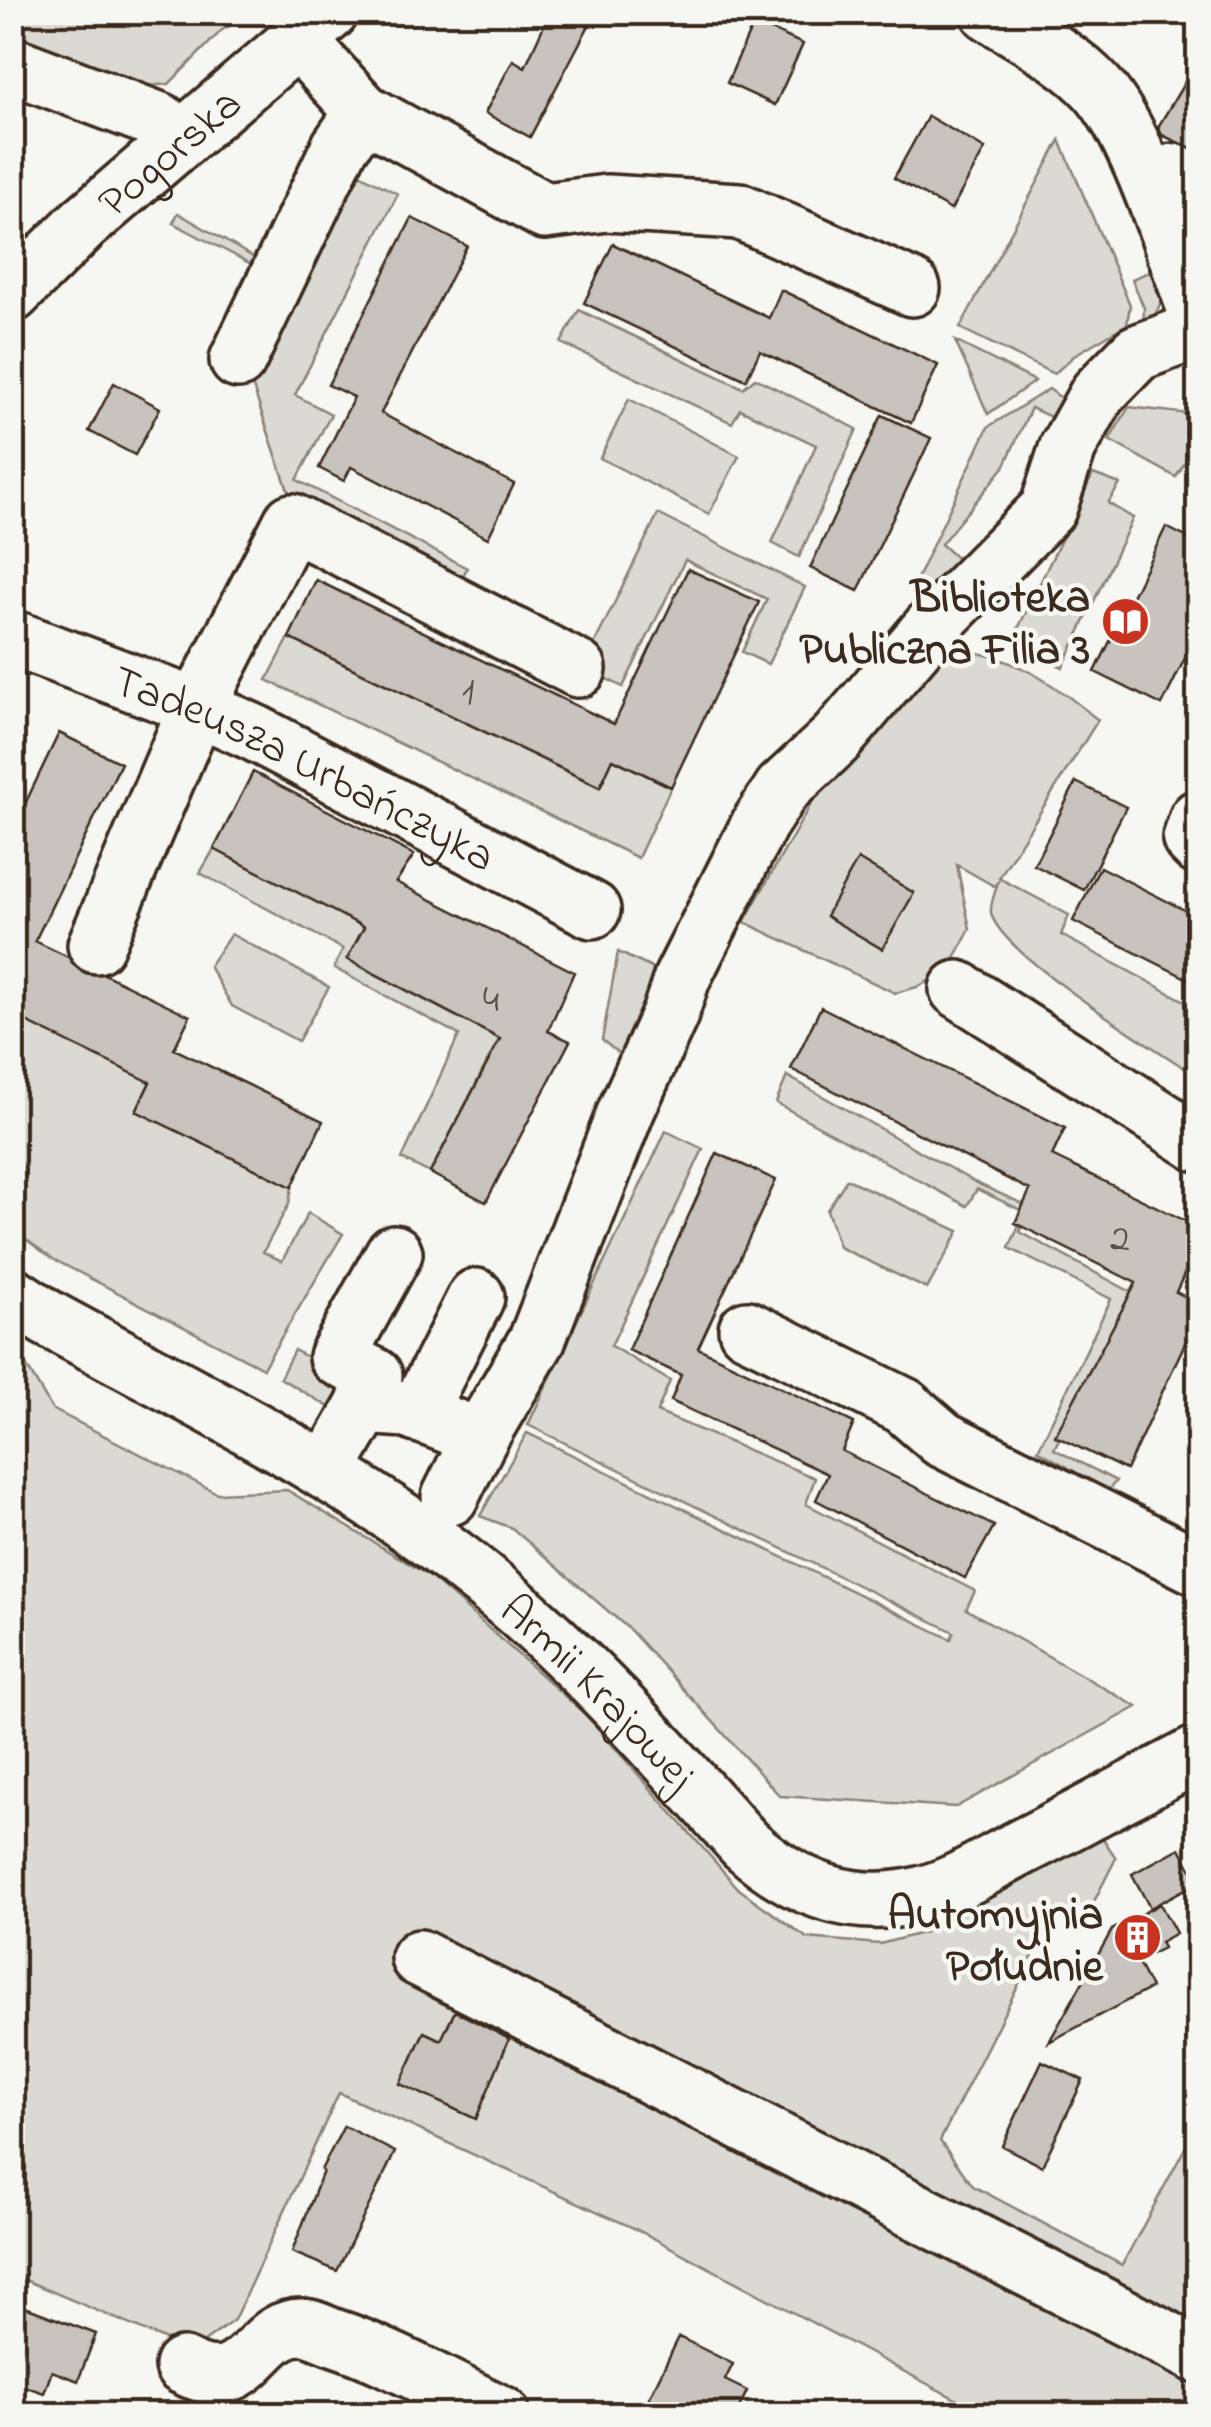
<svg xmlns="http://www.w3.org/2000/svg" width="1211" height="2427" font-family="'Indie Flower',sans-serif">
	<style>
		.green { fill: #dad9d3; stroke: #8a8278; stroke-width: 2.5 }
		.building { fill: #c8c3be; stroke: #3b2a1e; stroke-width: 2.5 }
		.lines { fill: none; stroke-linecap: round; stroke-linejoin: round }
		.minor-casing { stroke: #3b2a1e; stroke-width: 62 }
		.minor { stroke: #f6f6f2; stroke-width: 55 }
		.labels { text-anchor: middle; stroke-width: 9; stroke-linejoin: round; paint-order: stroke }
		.number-label { font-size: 40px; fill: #5e5046 }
		.street-label { font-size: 45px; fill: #3b2a1e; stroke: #f6f6f2 }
		.poi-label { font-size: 45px; font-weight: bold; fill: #3b2a1e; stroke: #f6f6f2; text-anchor: end }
	</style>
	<rect width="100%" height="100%" fill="#f6f6f2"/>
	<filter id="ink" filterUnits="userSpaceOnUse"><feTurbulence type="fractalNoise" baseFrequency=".01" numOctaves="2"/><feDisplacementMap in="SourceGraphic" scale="20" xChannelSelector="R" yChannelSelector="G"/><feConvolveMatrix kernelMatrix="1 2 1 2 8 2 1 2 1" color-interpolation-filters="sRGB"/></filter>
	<g filter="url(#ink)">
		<g class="green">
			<polygon points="13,13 253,13 222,30 169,84 138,87 13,43"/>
			<polygon points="1060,140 1130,305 1127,324 1076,354 1054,374 960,328"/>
			<polygon points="346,167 398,194 295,395 331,414 297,480 467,568 458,586 291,499 245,364"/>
			<polygon points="178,213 253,257 269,231 245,291 237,291 251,264 173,223"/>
			<path d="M1161,267C1165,292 1163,311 1143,328L1144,308L1132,279Z"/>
			<polygon points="579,310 743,388 755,378 857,429 799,557 772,543 816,445 740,409 732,423 561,343"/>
			<polygon points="955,341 1035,381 988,414"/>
			<polygon points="1049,389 1068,403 1057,420 1031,408 1004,467 941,544 962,563 933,593 914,585 988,427"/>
			<polygon points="629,399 739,456 709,514 600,458"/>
			<polygon points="1129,407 1198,415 1198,441 1176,477 1109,440"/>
			<polygon points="1093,474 1120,484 1108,503 1133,518 1063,667 1011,643"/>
			<polygon points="658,514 805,587 768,664 742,652 767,599 685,560 623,687 583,667"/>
			<polygon points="289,638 599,787 613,759 671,787 638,858 267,680"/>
			<path d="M954,648C1015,657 1051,681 1098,720L999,878L1069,915L1061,935L1198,1008V1077C1160,1051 996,952 991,912C990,904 996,890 998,882L994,886L957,865L970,929L949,970L917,987L895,993L744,922L816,795Z"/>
			<polygon points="214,849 364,927 348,960 499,1039 430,1173 402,1159 459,1035 334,968 343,949 200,873"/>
			<polygon points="231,934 329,987 298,1041 232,1006 209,966"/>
			<polygon points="618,952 652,968 664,981 626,1059 602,1040"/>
			<polygon points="12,1015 150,1082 136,1111 292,1187 289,1204 263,1252 282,1261 308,1213 343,1234 263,1368 53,1259 13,1230"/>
			<polygon points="787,1076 976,1183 1030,1207 1020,1232 1131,1292 1054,1449 1116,1481 1108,1491 1038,1450 1111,1299 1009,1248 1025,1212 977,1189 967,1206 776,1103"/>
			<polygon points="666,1131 703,1149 611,1346 670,1381 657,1412 815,1478 806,1504 975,1591 966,1609 1137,1707 956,1807 780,1796 630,1630 512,1528 480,1516 527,1433 951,1639 954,1632 528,1425"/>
			<polygon points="847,1179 959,1231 927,1289 839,1247 827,1210"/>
			<polygon points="14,1345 52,1409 217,1493 287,1490 431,1577 585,1714 739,1889 807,1938 880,1944 929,1931 1100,1834 1116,1858 1081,1927 1054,1914 940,2141 973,2186 1122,2265 1198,2124 1198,2414 984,2414 638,2230 339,2093 234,2320 192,2351 13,2275"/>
			<polygon points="294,1350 334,1372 343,1385 336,1411 280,1378"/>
		</g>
		<g class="building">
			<polygon points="550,12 596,12 530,137 485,113 513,60 525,67"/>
			<polygon points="754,22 803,44 775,105 727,83"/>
			<polygon points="1198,60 1198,152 1162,135 1158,127"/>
			<polygon points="928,116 985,149 951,210 894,178"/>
			<polygon points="412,218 467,246 381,413 514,484 488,538 351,467 344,481 319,468 354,397 328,385"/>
			<polygon points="613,244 769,318 781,290 938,365 911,423 760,351 746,380 584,303"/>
			<polygon points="114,383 160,408 135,455 89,431"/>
			<polygon points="882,415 931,438 858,591 810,568"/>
			<polygon points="1166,527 1198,543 1198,632 1162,705 1095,672"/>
			<polygon points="688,569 759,602 671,787 613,759 600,787 289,638 316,580 614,724"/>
			<polygon points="59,733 121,763 35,941 68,957 83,973 104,974 190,1016 174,1049 323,1121 292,1187 136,1111 150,1082 12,1015 12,831"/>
			<polygon points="253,772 414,855 396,882 574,972 548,1031 570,1041 486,1202 430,1173 500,1039 347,959 364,927 214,849"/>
			<polygon points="1076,782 1126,807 1084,890 1034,865"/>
			<polygon points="858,859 914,893 882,949 826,916"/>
			<polygon points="1100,867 1198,917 1198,984 1073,921"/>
			<polygon points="821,1007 1065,1128 1052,1156 1198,1227 1198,1244 1176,1292 1198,1303 1198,1315 1126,1470 1055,1436 1136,1283 1015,1223 1030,1190 791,1069"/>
			<polygon points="717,1153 776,1180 698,1348 854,1423 842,1451 994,1526 965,1578 816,1500 828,1474 671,1401 681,1375 628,1350"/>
			<polygon points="1180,1848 1198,1882 1150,1908 1132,1874"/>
			<polygon points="1160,1904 1176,1933 1160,1942 1163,1948 1137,1961 1151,1988 1049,2042 1112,1930"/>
			<polygon points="455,2011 509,2039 476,2119 400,2084 424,2032 441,2040"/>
			<polygon points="1042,2061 1083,2080 1042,2166 1002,2146"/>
			<polygon points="344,2126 395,2152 337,2271 292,2252 323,2171 321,2170"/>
			<polygon points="12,2302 96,2334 78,2381 52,2371 44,2393 12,2382"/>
			<polygon points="679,2337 733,2364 725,2380 747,2391 736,2414 641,2414"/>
		</g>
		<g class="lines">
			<defs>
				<g id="minor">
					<path d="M989,12C1025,36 1068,56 1097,88C1139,134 1174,254 1198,315"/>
					<polyline points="297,39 364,112 545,211 607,203 739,211 912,288"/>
					<polyline points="12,65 160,121 183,138"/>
					<polyline points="1173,172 1198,189"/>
					<path id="s1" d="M12,294L83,224L330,12"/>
					<polyline points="238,360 339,148 364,112"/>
					<path id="s2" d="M12,638L197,707L255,733L592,910"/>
					<polyline points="1198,818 1191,839 1198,846"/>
					<polyline points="96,945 197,707 292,522 578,669"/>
					<polyline points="958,989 1198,1143"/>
					<path id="s3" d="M12,1295L47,1318C188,1395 337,1467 465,1566C570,1647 657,1746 745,1844C795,1889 852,1911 920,1895C958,1886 995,1860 1030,1843C1087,1814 1142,1783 1198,1754"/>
					<polyline points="747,1329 904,1406 942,1439 1198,1567"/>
					<polyline points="364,1406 374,1376 337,1357 394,1253"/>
					<polyline points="417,1414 476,1297"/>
					<polyline points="326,1472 364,1406 406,1409 480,1437 537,1340 626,1111 670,1014 682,978 760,823 782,789 836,739 934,624 1048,509 1068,447 1098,393 1137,353 1198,330"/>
					<polyline points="450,1497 480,1437"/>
					<polyline points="419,1958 1198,2355"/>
					<path d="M183,2366C251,2402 253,2325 303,2327C312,2327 324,2334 333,2337C391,2356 446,2388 501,2414"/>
				</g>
			</defs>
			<use href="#minor" class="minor-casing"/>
			<use href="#minor" class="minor"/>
		</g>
	</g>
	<defs>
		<symbol id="library-disc" viewBox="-11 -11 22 22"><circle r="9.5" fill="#c8321e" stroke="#f6f6f2"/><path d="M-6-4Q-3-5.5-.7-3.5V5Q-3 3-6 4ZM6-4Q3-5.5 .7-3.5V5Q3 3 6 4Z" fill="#fff"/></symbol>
		<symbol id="building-disc" viewBox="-11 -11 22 22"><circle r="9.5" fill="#c8321e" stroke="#f6f6f2"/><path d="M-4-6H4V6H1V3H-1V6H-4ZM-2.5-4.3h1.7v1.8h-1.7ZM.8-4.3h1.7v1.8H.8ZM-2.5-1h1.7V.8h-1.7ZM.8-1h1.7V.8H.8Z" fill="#fff"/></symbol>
	</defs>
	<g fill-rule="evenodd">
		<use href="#library-disc" x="1098" y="594" width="55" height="55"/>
		<use href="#building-disc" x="1110" y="1910" width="55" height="55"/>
	</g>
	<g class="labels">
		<g class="number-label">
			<text x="468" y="703">1</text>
			<text x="491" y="1011">4</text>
			<text x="1120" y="1250">2</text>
		</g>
		<g class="street-label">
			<text dy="16" stroke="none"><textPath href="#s1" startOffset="212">Pogorska</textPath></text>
			<text dy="16" stroke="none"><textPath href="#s2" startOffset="320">Tadeusza Urbańczyka</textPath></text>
			<text dy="16" stroke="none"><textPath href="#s3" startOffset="712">Armii Krajowej</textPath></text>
		</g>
		<g class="poi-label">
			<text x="1090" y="611">Biblioteka<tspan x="1090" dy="52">Publiczna Filia 3</tspan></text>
			<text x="1103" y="1928">Automyjnia<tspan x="1103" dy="52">Południe</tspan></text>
		</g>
	</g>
	<rect width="1211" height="2427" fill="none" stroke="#f6f6f2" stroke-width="50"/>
	<rect x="25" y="25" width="1161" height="2377" fill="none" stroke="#3b2a1e" stroke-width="4" filter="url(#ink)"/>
</svg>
